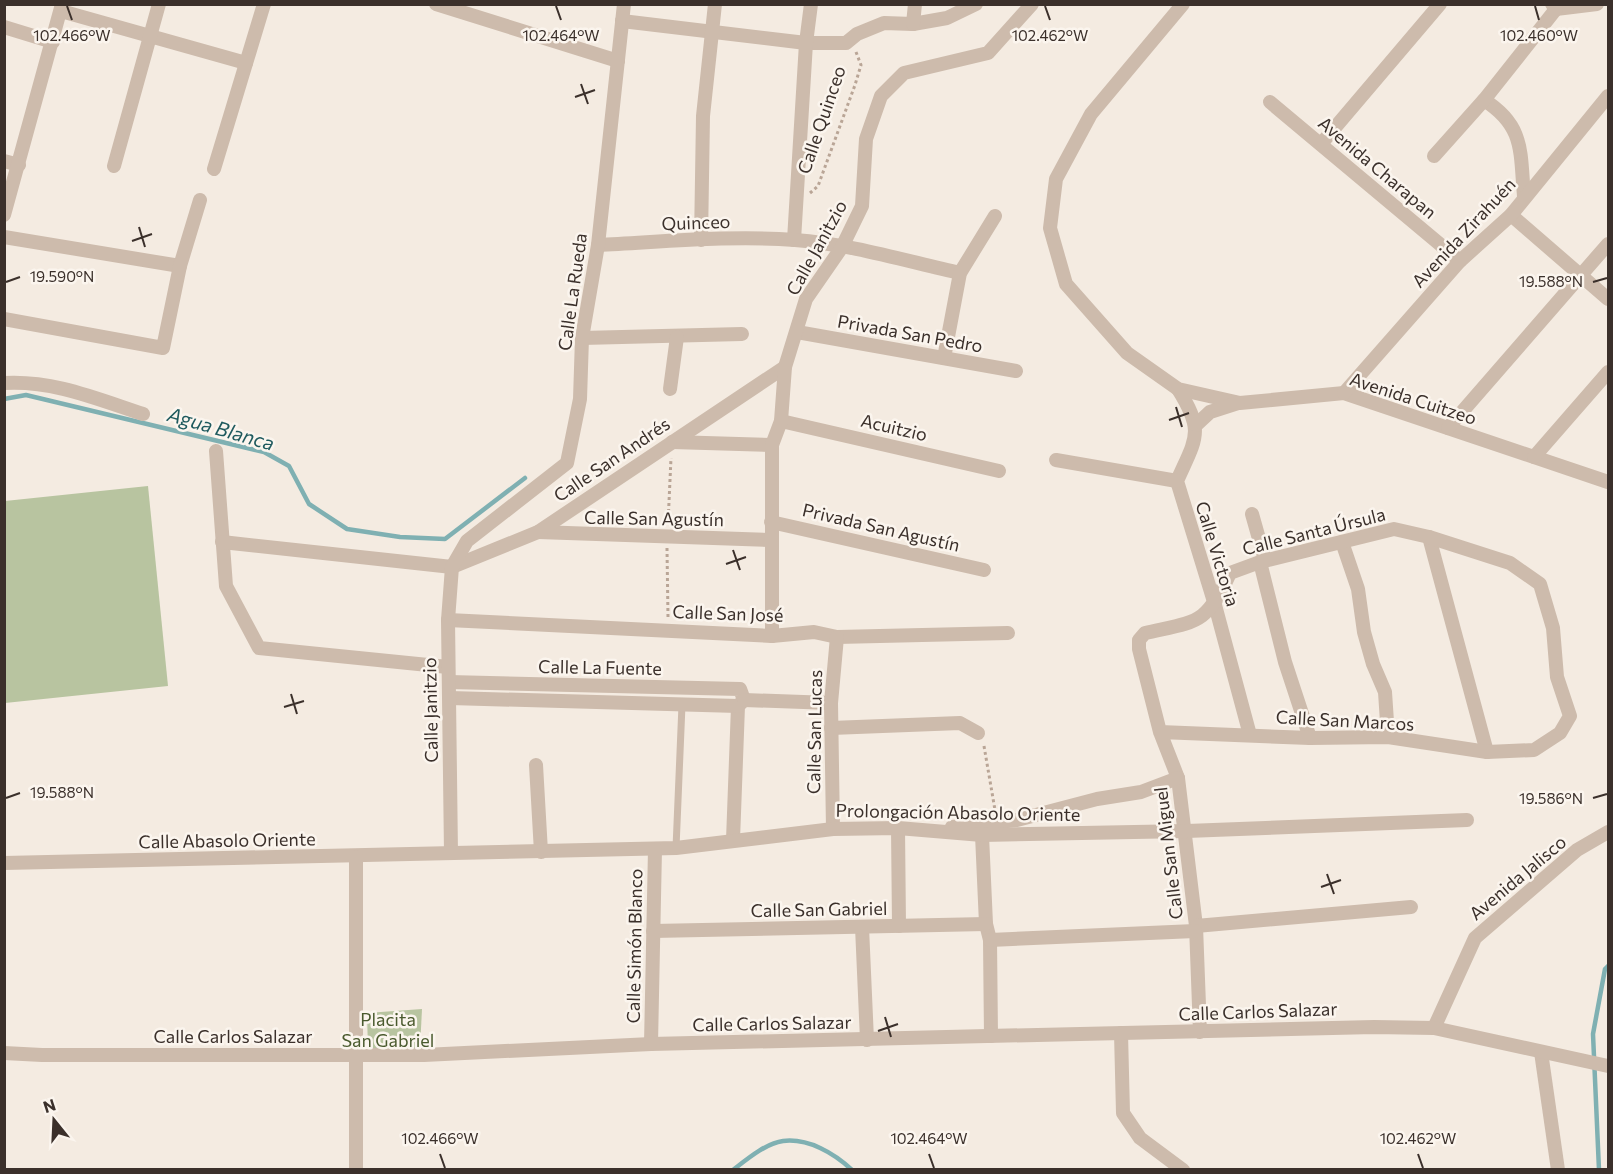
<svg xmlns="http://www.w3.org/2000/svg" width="1613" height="1174" font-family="Commissioner,sans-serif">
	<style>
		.green { fill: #b8c4a0 }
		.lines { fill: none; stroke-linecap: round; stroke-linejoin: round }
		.stream { stroke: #7fb0b2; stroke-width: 4.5 }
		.path { stroke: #b9a596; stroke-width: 3; stroke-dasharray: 3 3; stroke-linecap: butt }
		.lane { stroke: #cdbbac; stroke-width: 7 }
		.street { stroke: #cdbbac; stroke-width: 14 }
		.ticks { fill: none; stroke: #3b302b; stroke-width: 2 }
		.labels { text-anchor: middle; stroke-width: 5; stroke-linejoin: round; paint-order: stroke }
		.street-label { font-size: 18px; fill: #3b302b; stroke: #fbf5ee }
		.park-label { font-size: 18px; fill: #4a5a2e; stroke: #fbf5ee }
		.water-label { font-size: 20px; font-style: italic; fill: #1f5a5e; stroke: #fbf5ee }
		.ticks-label { font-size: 15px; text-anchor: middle; fill: #3b302b; stroke: #fbf5ee; stroke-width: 5; stroke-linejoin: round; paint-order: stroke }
	</style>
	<rect width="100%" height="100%" fill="#f4ebe1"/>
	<g class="green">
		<polygon points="148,486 168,686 5,703 5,501"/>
		<polygon points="422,1009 420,1048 368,1050 367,1013"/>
	</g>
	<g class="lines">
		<g class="stream">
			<polyline points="4,399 26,395 264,452 289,466 309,504 347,529 400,537 445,539 525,478"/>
			<path d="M733,1170C746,1160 766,1143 783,1141C808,1138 834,1153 852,1170"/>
			<polyline points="1599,1170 1593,1034 1605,969 1608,966"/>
		</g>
		<g class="path">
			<polyline points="810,193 818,186 855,85 861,65 856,52"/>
			<polyline points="668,524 671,458"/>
			<polyline points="667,548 668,617"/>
			<polyline points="984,746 995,810"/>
		</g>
		<polyline class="lane" points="676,848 682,705"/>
		<g class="street">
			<polyline points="436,4 618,61"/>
			<polyline points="1183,4 1091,114 1056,179 1050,228 1066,284 1127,353 1178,389 1240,403 1344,393 1608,482"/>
			<polyline points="1552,4 1556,9 1597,4"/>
			<polyline points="61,11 246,63"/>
			<polyline points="622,21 806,43 846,43 857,34 884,23 913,24 947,18 976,4"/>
			<polyline points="913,24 915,4"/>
			<polyline points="4,27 53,42"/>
			<path d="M1484,100C1525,126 1520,152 1524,196"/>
			<polyline points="1270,102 1460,261"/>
			<polyline points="1321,144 1440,4"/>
			<polyline points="1434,156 1484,100 1556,9"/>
			<polyline points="4,161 19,165"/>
			<polyline points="114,166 159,4"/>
			<polyline points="214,169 264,4"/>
			<polyline points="4,215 62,4"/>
			<polyline points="1511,215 1608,299"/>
			<polyline points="4,237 180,266"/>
			<polyline points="701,240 703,116 715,4"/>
			<polyline points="794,240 806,43 811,4"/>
			<path d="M598,245C663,242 730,235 795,240C850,244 906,261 960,273"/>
			<polyline points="4,319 163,348 180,266 200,200"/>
			<polyline points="797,332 1016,371"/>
			<polyline points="582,338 742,334"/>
			<polyline points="944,358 960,273 995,216"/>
			<path d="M4,383C53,380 97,399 143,414"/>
			<polyline points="670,389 677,337"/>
			<path d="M1178,389C1205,432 1196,438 1177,481L1215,605L1250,735"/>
			<polyline points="1344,393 1460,261 1511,215 1608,96"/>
			<polyline points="781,421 999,471"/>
			<polyline points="1196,425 1210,412 1238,403"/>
			<polyline points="1448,428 1608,244"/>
			<polyline points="672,442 772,445"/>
			<polyline points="216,451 226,586 259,648 448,667"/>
			<polyline points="1534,457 1608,372"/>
			<polyline points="1056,460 1177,481"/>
			<polyline points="1252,514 1265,560"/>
			<polyline points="771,522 984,570"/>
			<polyline points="538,532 770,540"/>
			<polyline points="1429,537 1487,752"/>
			<polyline points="222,542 452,567 538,532 785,367"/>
			<polyline points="1342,542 1358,589 1364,632 1373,664 1385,692 1388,737"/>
			<polyline points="1260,562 1285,662 1310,738"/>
			<polyline points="448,620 772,636 814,632 837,637 1008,633"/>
			<polyline points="772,636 772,445 781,421 785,367 806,299 842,247 862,206 866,139 881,96 904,73 988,53 1032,4"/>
			<polyline points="449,682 740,689 744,700 738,706 733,840"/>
			<polyline points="450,698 738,706"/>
			<polyline points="744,700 831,703"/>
			<polyline points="831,728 960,723 978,733"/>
			<path d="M1160,732L1310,738L1388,737L1487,752L1534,750L1560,733L1570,716L1557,677L1553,628L1540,584L1510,563L1429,537L1394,529L1260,562L1230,573C1206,625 1198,621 1145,633L1139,640V649L1160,732L1178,778L1196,926L1200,1032"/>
			<polyline points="536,765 541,852"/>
			<polyline points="952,827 1017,820 1097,799 1141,792 1178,778"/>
			<polyline points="898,828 899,926"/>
			<polyline points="833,829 831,703 837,637"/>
			<polyline points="982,835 986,924 990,940 991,1036"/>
			<polyline points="451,853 448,620 452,567 467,541 567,463 580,399 582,338 598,245 624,4"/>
			<polyline points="4,863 676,848 833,829 898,828 982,835 1187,831 1467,820"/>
			<polyline points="1196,926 1411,907"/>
			<polyline points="862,927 867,1040"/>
			<polyline points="653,931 986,924"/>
			<polyline points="990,940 1195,931"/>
			<polyline points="1434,1028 1475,938 1577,850 1608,832"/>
			<polyline points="1121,1033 1123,1113 1140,1138 1183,1170"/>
			<polyline points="651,1044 655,849"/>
			<polyline points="1541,1052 1558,1170"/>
			<polyline points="4,1053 42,1055 424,1055 651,1044 1374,1027 1434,1028 1608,1066"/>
			<polyline points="356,1170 356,857"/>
		</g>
	</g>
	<path class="ticks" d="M67,6L72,20M556,6L561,20M1045,6L1050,20M1535,6L1539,20M581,84L588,104M575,97L595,90M139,227L145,247M132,241L152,234M6,282L20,277M1593,282L1607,278M1176,407L1182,427M1169,420L1189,413M733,550L740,570M726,564L746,557M291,694L297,714M284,707L304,701M6,798L20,793M1593,798L1607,794M1327,874L1334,894M1321,887L1341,880M885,1017L891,1037M878,1031L898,1024M440,1154L445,1168M929,1154L934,1168M1418,1154L1423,1168"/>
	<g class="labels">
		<g class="street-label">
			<text transform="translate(822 120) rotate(-71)" y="6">Calle Quinceo</text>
			<text transform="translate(1377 168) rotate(40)" y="6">Avenida Charapan</text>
			<text transform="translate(696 223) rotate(-2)" y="6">Quinceo</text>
			<text transform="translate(1464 233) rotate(-47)" y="6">Avenida Zirahuén</text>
			<text transform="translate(817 248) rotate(-61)" y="6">Calle Janitzio</text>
			<text transform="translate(573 292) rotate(-82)" y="6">Calle La Rueda</text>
			<text transform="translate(910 334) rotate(10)" y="6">Privada San Pedro</text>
			<text transform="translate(1413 399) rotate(18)" y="6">Avenida Cuitzeo</text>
			<text transform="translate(894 428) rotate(13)" y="6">Acuitzio</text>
			<text transform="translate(612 460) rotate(-34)" y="6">Calle San Andrés</text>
			<text transform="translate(654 519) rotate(1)" y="6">Calle San Agustín</text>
			<text transform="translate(881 528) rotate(13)" y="6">Privada San Agustín</text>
			<text transform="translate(1314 532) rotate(-14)" y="6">Calle Santa Úrsula</text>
			<text transform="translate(1217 554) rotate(73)" y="6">Calle Victoria</text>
			<text transform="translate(728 614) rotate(2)" y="6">Calle San José</text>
			<text transform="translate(600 668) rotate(1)" y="6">Calle La Fuente</text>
			<text transform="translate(431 710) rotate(-91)" y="6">Calle Janitzio</text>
			<text transform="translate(1345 721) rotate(3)" y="6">Calle San Marcos</text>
			<text transform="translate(815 732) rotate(-89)" y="6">Calle San Lucas</text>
			<text transform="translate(958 813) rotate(1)" y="6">Prolongación Abasolo Oriente</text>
			<text transform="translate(227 841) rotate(-1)" y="6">Calle Abasolo Oriente</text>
			<text transform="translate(1169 853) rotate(-97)" y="6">Calle San Miguel</text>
			<text transform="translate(1518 878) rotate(-40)" y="6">Avenida Jalisco</text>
			<text transform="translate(819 910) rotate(-1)" y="6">Calle San Gabriel</text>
			<text transform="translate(635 946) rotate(-89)" y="6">Calle Simón Blanco</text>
			<text transform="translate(1258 1012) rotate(-2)" y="6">Calle Carlos Salazar</text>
			<text transform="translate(772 1024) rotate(-1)" y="6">Calle Carlos Salazar</text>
			<text x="233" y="1043">Calle Carlos Salazar</text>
		</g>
		<g class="park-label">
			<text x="388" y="1026">Placita<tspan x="388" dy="21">San Gabriel</tspan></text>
		</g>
		<g class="water-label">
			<text transform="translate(221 429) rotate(16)" y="7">Agua Blanca</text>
		</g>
	</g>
	<g class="ticks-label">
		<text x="72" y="41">102.466°W</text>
		<text x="561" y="41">102.464°W</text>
		<text x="1050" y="41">102.462°W</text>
		<text x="1539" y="41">102.460°W</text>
		<text x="62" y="282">19.590°N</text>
		<text x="1551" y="287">19.588°N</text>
		<text x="62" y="798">19.588°N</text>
		<text x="1551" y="804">19.586°N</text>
		<text x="440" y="1144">102.466°W</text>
		<text x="929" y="1144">102.464°W</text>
		<text x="1418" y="1144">102.462°W</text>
	</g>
	<rect width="1613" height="1174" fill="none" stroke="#3b302b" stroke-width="12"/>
	<g transform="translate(54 1120) rotate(342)" stroke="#fbf5ee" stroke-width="4.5" paint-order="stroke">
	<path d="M0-4.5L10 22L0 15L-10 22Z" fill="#3b302b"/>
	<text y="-9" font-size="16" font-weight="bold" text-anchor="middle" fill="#3b302b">N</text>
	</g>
</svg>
